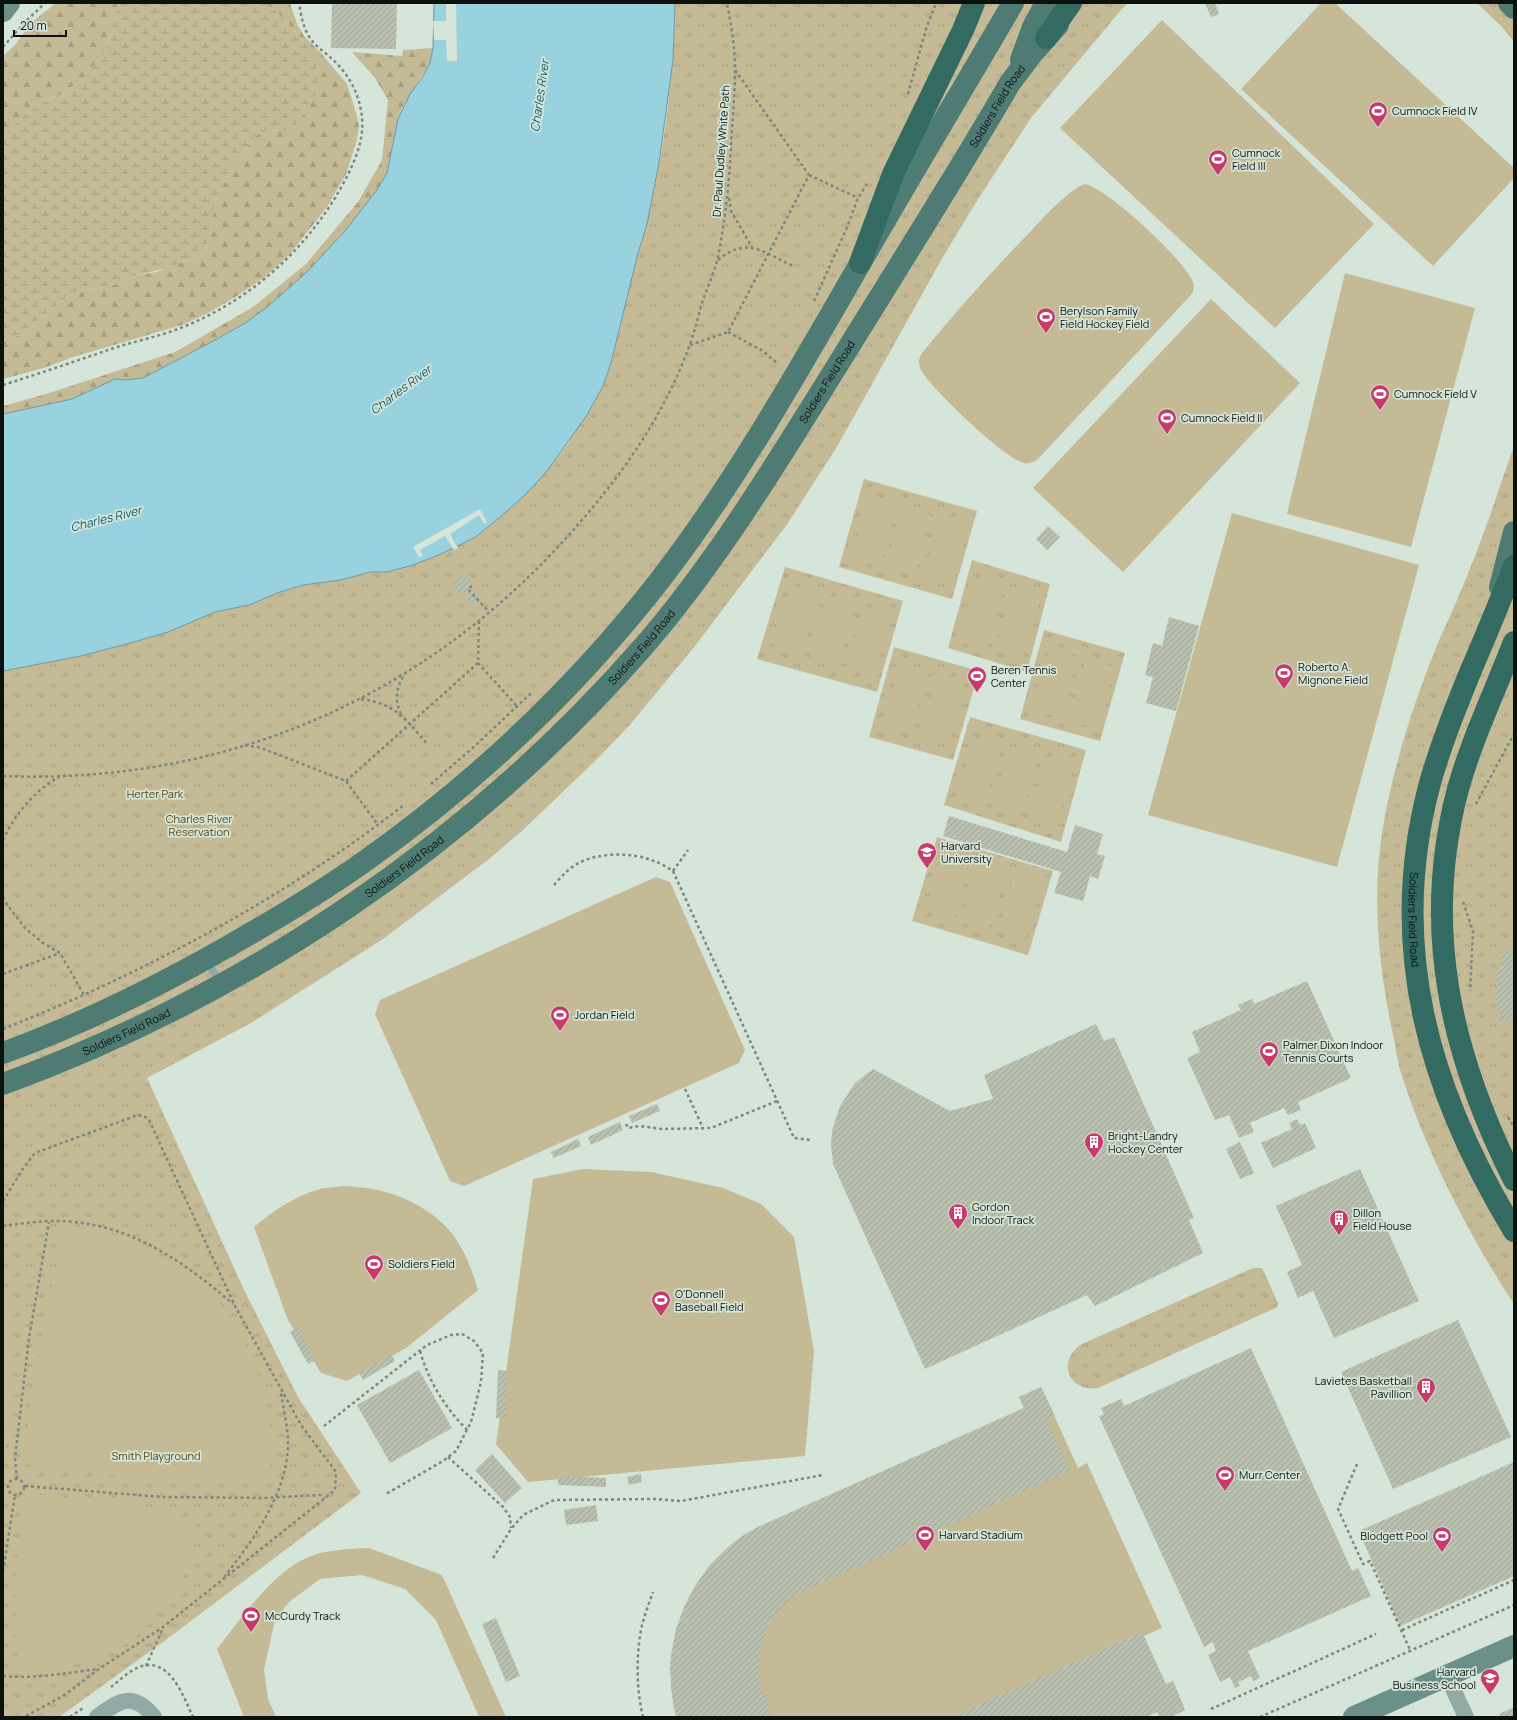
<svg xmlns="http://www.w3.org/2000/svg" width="1517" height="1720" font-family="Manrope,sans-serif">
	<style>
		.grass { fill: url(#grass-tufts) }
		.forest { fill: url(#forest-firs) }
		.wetland { fill: url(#wetland-marsh) }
		.garden { fill: #c5ba96 }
		.water { fill: #99d2df; stroke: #6f98a0 }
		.pier { fill: #d5e5d9 }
		.building { fill: url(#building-hatch) }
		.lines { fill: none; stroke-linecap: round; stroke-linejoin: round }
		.path { stroke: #7c877f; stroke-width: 2.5; stroke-dasharray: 3 3; stroke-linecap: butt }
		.lane { stroke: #92aaa5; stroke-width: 8 }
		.street { stroke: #92aaa5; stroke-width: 16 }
		.secondary { stroke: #6b8f89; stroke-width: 22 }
		.primary { stroke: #4e7c74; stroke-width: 22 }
		.highway { stroke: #336b63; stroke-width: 22 }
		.labels { text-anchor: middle; stroke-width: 3.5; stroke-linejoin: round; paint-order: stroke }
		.street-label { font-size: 11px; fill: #0c110d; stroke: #d5e5d9 }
		.poi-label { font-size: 11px; fill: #0c110d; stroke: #d5e5d9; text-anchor: start }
		.park-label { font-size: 11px; fill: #574811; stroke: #d5e5d9 }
		.water-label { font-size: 12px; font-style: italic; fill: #0d5d6b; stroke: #d5e5d9 }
	</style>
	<defs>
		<pattern id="grass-tufts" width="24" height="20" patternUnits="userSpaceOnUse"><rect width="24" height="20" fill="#c5ba96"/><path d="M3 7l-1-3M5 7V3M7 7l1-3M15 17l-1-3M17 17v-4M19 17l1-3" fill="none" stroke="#a89f80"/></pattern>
		<pattern id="forest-firs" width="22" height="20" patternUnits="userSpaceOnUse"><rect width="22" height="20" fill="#c5ba96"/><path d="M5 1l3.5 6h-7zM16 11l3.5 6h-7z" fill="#a89f80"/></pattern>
		<pattern id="wetland-marsh" width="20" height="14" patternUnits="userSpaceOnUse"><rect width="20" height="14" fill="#c5ba96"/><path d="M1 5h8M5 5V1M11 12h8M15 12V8" fill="none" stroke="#a89f80"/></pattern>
		<pattern id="building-hatch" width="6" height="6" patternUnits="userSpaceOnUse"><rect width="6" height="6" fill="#bac0af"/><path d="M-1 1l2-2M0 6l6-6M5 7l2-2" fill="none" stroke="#9fa495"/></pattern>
	</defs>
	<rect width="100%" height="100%" fill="#d5e5d9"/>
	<g class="grass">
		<path d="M675,3H1128L1121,10L1031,118L980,196L944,255L838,445L788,523L695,646L628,727L595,761L523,830L489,859L383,939L251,1023L147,1078L247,1296L298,1397L361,1493L163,1642L59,1717H3V671L81,656L134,642L168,632L215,612L249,605L280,592L303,585L341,580L370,572H387L413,565L441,554L474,538L499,518L526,494L547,471L569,442L638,253C662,176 673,84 675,3Z"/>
		<polygon points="1477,3 1514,3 1514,42 1502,27"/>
		<path d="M1514,446V1304C1470,1237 1428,1156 1403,1079C1398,1065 1396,1049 1393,1035C1378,965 1371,892 1384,821C1395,760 1416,696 1440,638C1450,616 1460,594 1469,571C1486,530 1499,488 1514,446Z"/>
		<polygon points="864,479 977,511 952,599 839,567"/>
		<polygon points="972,560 1050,584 1027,672 948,648"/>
		<polygon points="785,567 903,601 877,692 757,659"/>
		<polygon points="1044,630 1125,653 1100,741 1020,719"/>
		<polygon points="894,647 979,671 953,760 869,737"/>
		<polygon points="970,717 1086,750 1061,842 944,805"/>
		<polygon points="937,837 1053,871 1028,955 912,921"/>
		<path d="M1253,1268H1261L1263,1270L1278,1303L1277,1307L1269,1311L1098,1388C1068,1393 1056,1360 1082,1344Z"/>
	</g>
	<g class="forest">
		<polygon points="56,3 118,3 114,23 104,53 81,81 65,92 38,105 25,114 3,135 3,56 15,45 32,22"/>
		<polygon points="264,3 290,3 297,24 304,36 321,53 347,84 357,116 359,126 357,139 347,172 327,207 289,255 265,277 234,298 208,313 182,325 73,357 44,368 3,379 3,339 21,335 71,293 113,285 138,275 156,272 185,261 198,259 206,251 216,199 236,160 256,136 267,130 283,131 307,45 275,10"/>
		<polygon points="433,48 430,63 402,108 398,119 387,173 377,190 345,231 307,272 266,308 245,323 219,338 143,378 126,380 115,379 72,399 3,414 3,406 46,394 175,352 253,307 306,264 358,202 382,160 388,100 375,78 352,52 402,56 403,50"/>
	</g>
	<polygon class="wetland" points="118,3 264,3 275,10 307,45 316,64 320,84 309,108 294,127 283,131 267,130 256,136 236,160 216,199 206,251 198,259 185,261 171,267 138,275 113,285 71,293 21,335 3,339 3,135 25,114 38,105 65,92 81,81 104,53 114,23"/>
	<g class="garden">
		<polygon points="1321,3 1335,3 1514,168 1514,178 1433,266 1241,89"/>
		<polygon points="1162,20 1374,224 1275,328 1060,128"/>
		<path d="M1085,184C1108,189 1182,258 1192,280C1195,286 1194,290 1191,295L1038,459C1034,462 1029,464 1024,463C1005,459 928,386 920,368C918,362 919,358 922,353C956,311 992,271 1030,232C1043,218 1068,190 1085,184Z"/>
		<polygon points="1345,273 1475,308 1411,547 1287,514"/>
		<polygon points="1211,299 1300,383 1123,572 1033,488"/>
		<polygon points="868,497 896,505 879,566 851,558"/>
		<polygon points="903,507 931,515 914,576 885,568"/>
		<polygon points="1232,513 1419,565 1337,867 1148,815"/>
		<polygon points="940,517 969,525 951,586 923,578"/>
		<polygon points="976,577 1004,586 987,646 959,638"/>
		<polygon points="791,585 819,593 802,654 774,646"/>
		<polygon points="1013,588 1041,597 1024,657 996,649"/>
		<polygon points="827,595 856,604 839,664 810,656"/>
		<polygon points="864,606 892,614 875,675 847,666"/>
		<polygon points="1050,649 1078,657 1061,718 1032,709"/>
		<polygon points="1086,659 1114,667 1097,728 1069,720"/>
		<polygon points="900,665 929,673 911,734 883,726"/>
		<polygon points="937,676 965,684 948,744 920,736"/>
		<polygon points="974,737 1002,745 985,805 956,797"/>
		<polygon points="1009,747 1038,755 1020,815 992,807"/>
		<polygon points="1046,757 1075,765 1057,826 1029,818"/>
		<polygon points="942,850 970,858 953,919 925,911"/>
		<polygon points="978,860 1007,868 989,928 961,920"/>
		<polygon points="1015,871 1043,879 1026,940 998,932"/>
		<polygon points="656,877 670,882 745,1050 739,1063 464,1186 450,1181 375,1014 380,1000"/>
		<polygon points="583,1169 651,1172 723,1188 761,1204 794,1237 814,1351 805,1456 528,1482 496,1444 533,1179"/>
		<path d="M345,1186C354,1187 364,1187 373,1189C404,1195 438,1212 456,1239C466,1254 473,1273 478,1290L406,1348L347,1381L321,1373L288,1320L254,1227C272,1212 294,1196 317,1190C326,1187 336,1187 345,1186Z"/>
		<path d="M64,1226C95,1227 124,1237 151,1251C168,1260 184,1269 199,1282C237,1315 256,1360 266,1408C269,1422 273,1436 273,1450C273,1460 270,1470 269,1480L135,1478L31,1466L26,1447L32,1390Z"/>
		<polygon points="8,1298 12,1360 5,1462 3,1464 3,1299"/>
		<path d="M1041,1387L1078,1468L1087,1463L1162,1628L1144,1636L1166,1684L1173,1681L1185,1710L1171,1717H1160L1157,1712L1145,1717H676C658,1643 689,1563 758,1527L1024,1408L1019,1397Z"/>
		<path d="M29,1494L109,1501L195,1519C194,1535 194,1552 188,1567C179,1589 159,1615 142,1631C120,1653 64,1673 32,1670C28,1669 22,1666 18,1665C13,1609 13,1549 29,1494Z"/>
		<path d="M369,1548L442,1575L506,1717H479L436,1620L405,1589L362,1575L320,1579L289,1602L275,1620L264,1669L268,1699L276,1717H244L217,1649C241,1619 273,1571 309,1557C328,1549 349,1549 369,1548Z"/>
	</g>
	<polygon class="water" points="434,3 675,3 673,60 659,163 647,224 638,253 611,363 603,386 587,415 547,471 526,494 499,518 474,538 441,554 413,565 387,572 370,572 341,580 303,585 280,592 249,605 215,612 168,632 134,642 81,656 3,671 3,414 72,399 115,379 126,380 143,378 219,338 245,323 266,308 307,272 345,231 377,190 387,173 398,119 410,94 422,78 430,63 433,48"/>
	<g class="pier">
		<polygon points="446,3 456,3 457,61 447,61 446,40 434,40 433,21 446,21"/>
		<polygon points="480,509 487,522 484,524 479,515 450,534 458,548 454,550 445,536 420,550 423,556 419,557 413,547"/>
	</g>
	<g class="building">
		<polygon points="332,3 397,3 396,49 331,48"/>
		<polygon points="1205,3 1215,3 1219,14 1211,17"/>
		<polygon points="1048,526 1060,537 1047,550 1036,539"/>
		<polygon points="463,575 472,581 471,587 463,593 457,592 453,587 455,582"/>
		<circle cx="473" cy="597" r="6"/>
		<polygon points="1169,617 1199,626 1176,711 1146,703 1153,677 1145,675 1153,643 1162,646"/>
		<polygon points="949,816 1067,852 1075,825 1103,834 1097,854 1105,856 1098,879 1090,876 1083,901 1054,893 1061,872 943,836"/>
		<polygon points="1501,951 1514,951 1514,1021 1500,1020 1501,1010 1496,1009 1497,967 1501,967"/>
		<polygon points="1307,981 1351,1078 1298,1102 1301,1110 1288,1115 1284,1108 1250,1123 1254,1132 1239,1138 1229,1115 1215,1120 1187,1058 1200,1052 1192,1032 1241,1010 1238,1005 1252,999 1254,1004"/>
		<polygon points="1096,1024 1104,1041 1114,1037 1194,1218 1189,1220 1203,1253 1095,1306 1087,1295 925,1369 833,1164 831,1145 832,1131 840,1106 855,1083 873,1069 950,1111 993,1099 984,1075"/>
		<polygon points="657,1104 660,1111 632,1123 629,1116"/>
		<polygon points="1297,1119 1300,1125 1305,1123 1316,1148 1273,1168 1261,1143 1292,1129 1289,1123"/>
		<polygon points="620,1122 623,1130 591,1145 588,1137"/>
		<polygon points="578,1139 581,1146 554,1158 551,1152"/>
		<polygon points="1240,1142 1254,1173 1240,1179 1226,1149"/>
		<polygon points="1360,1169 1419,1301 1334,1338 1313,1291 1298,1298 1287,1272 1302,1265 1276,1206"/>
		<polygon points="1458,1320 1511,1437 1393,1489 1341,1372"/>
		<polygon points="298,1327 315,1360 308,1364 290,1332"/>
		<polygon points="1251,1348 1352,1571 1358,1568 1371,1596 1248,1651 1260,1678 1253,1681 1251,1676 1238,1682 1240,1686 1235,1688 1230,1677 1220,1682 1208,1655 1216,1651 1213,1642 1204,1647 1099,1416 1104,1414 1101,1408 1121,1399 1124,1406"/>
		<polygon points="391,1354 395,1361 363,1380 359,1373"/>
		<polygon points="419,1370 452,1428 390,1463 357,1405"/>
		<polygon points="498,1370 507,1371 505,1418 496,1418"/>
		<polygon points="1041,1387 1055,1416 1046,1421 1070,1470 793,1596 779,1610 769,1625 763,1639 759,1656 759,1673 762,1692 773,1717 676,1717 672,1695 670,1669 671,1655 676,1629 684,1607 695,1586 710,1565 724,1551 742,1536 758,1527 1024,1408 1019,1397"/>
		<polygon points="492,1454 522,1488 505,1503 475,1470"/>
		<polygon points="1514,1462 1514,1576 1400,1626 1359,1531"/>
		<polygon points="641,1474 642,1482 629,1485 627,1477"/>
		<polygon points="558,1476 606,1478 606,1487 558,1485"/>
		<polygon points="596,1505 598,1521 566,1525 564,1510"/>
		<polygon points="496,1618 520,1676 506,1682 482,1624"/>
		<polygon points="1142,1632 1166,1685 1173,1681 1185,1710 1171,1717 1160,1717 1157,1712 1145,1717 952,1717"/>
		<polygon points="1514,1707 1514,1717 1501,1717 1499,1714"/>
	</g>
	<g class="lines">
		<g class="path">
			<polyline points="3,47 25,22 45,3"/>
			<polyline points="908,94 926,29 936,3"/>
			<polyline points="809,175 858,198"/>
			<polyline points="729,198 731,211 752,247"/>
			<path d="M718,260C747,236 763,252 793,266"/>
			<polyline points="814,301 846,230 858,198 868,182"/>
			<polyline points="728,332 763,351 778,364"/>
			<polyline points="690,345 728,332 809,175 735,70"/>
			<path d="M3,385C41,373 79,360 117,347C140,340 165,335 188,325C249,299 299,256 335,198C348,176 365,145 362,118C360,95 349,74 332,59C325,52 316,47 310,38C303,28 301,15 299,3"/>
			<polyline points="472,586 468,589 489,612"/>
			<polyline points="479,621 478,663 517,706"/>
			<path d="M361,699C397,704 406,720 428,745"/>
			<path d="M401,714C394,699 396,689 404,675"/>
			<polyline points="245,745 258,747 274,753 346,781 378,825"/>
			<path d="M3,776C221,785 421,700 566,538C618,481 664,417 690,344C695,330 698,317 702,303C707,288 714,273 718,257C725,221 729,185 731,148C732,122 735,96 735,69C735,47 731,25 727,3"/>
			<polyline points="346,781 478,663"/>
			<polyline points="431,784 476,745 531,693"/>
			<polyline points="1476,804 1514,734"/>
			<path d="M3,840C15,814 34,791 59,777"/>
			<polyline points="673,871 688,850"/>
			<path d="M554,885C561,877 568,869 577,864C598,852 632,852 654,861C660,863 667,867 673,871L794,1138L810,1140"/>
			<polyline points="3,897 8,906 25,928 43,943 60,953 84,995"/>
			<polyline points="1463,902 1473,931 1470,991"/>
			<polyline points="3,974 60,953"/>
			<path d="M3,1029C144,973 283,899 404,805"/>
			<polyline points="685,1089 703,1128"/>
			<polyline points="1508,1117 1514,1127"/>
			<polyline points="626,1124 628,1128 639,1126 662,1129 711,1128 777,1101"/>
			<polyline points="3,1201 24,1167 35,1153 138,1115 144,1116 149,1120 235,1306 301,1425 336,1472 335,1490 163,1627 99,1669 63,1696 24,1717"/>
			<path d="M3,1226C26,1223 50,1219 73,1222C135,1227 188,1265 233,1304"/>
			<path d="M420,1351C429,1382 444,1406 467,1430"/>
			<polyline points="324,1426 427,1345 451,1335 462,1334 474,1341 483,1353 481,1382 471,1422 456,1451 443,1461 386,1494"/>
			<polyline points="448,1457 503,1507 510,1517 511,1528"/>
			<polyline points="1357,1464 1338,1509 1363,1564 1370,1561 1411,1652"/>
			<circle cx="16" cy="1487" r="8"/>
			<polyline points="17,1479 15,1458 29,1338 49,1222"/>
			<polyline points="25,1486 163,1497 263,1498 320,1495 325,1498"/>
			<polyline points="493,1558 511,1529 523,1515 554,1500 656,1499 681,1501 823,1475"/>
			<polyline points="3,1571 15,1495"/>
			<path d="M224,1577C253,1541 288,1492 288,1443C288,1426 283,1408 281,1392"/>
			<polyline points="1402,1630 1514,1580"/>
			<polyline points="146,1666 163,1628"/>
			<path d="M3,1676C35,1679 66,1673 98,1669"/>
			<path d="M111,1687C119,1681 129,1671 139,1667C170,1656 183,1696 193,1717"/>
			<polyline points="1211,1709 1376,1634"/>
			<polyline points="70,1717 83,1708"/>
			<path d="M643,1717C636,1688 636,1654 642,1625C645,1614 649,1603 653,1592"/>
			<polyline points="1260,1717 1514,1605"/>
		</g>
		<polyline class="lane" points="206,960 221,984"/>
		<g class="street">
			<polyline points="1447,1676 1466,1717"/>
			<path d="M97,1717C120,1700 133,1691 154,1717"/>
		</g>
		<g class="secondary">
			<polyline points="3,11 9,3"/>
			<polyline points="1354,1717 1514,1646"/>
		</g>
		<g class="primary">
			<polyline points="1509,3 1514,8"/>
			<polyline points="1021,60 1033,27 1046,3"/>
			<polyline points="1500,587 1514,532"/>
			<path d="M3,1053C80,1025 155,988 227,947C273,921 318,894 361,864C473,785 576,688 660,580C737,480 798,371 861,262C911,175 963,89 1013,3"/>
			<path id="s1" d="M3,1084C248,994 471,844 643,647C720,558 780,457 842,358C898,267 956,176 1010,83L1032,54L1058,25"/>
		</g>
		<g class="highway">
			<polyline points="1046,38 1071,3"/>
			<polyline points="860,263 893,174 963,30 974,3"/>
			<path id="s2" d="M1514,566C1500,601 1486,636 1471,670C1456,707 1441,744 1430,783C1386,946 1429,1091 1514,1231"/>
			<path d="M1514,642C1495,691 1472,739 1458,789C1421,928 1451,1055 1514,1180"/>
		</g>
	</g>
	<defs>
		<symbol id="stadium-pin" viewBox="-11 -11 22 30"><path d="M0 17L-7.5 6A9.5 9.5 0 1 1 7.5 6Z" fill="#c73a6b" stroke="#d5e5d9"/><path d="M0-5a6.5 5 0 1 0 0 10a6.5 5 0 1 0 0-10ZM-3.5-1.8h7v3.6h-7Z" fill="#fff"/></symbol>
		<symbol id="university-pin" viewBox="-11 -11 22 30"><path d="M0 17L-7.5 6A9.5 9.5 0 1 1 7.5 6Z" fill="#c73a6b" stroke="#d5e5d9"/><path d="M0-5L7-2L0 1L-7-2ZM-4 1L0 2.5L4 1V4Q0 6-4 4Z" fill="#fff"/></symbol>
		<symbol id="building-pin" viewBox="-11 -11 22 30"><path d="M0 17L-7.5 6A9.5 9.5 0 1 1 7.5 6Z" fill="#c73a6b" stroke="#d5e5d9"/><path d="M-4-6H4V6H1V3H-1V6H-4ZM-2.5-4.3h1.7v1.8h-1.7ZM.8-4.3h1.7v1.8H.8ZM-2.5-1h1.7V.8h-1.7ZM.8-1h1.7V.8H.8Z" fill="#fff"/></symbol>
	</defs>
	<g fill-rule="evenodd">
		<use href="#stadium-pin" x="1367" y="100" width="22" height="30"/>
		<use href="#stadium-pin" x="1207" y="148" width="22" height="30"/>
		<use href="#stadium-pin" x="1035" y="306" width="22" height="30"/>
		<use href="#stadium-pin" x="1369" y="383" width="22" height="30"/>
		<use href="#stadium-pin" x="1156" y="407" width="22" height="30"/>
		<use href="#stadium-pin" x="1273" y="662" width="22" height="30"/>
		<use href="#stadium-pin" x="966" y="665" width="22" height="30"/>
		<use href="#university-pin" x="916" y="841" width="22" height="30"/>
		<use href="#stadium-pin" x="549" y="1004" width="22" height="30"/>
		<use href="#stadium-pin" x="1258" y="1040" width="22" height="30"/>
		<use href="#building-pin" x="1083" y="1131" width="22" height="30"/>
		<use href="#building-pin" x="947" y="1202" width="22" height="30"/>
		<use href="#building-pin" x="1328" y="1208" width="22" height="30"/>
		<use href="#stadium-pin" x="363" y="1253" width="22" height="30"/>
		<use href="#stadium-pin" x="650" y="1289" width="22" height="30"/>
		<use href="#building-pin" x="1415" y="1376" width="22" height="30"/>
		<use href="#stadium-pin" x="1214" y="1464" width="22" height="30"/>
		<use href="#stadium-pin" x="914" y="1524" width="22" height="30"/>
		<use href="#stadium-pin" x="1431" y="1525" width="22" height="30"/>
		<use href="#stadium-pin" x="240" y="1605" width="22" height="30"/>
		<use href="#university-pin" x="1479" y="1667" width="22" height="30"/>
	</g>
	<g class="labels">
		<g class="street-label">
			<text dy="4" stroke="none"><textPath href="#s1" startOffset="1430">Soldiers Field Road</textPath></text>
			<text transform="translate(721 151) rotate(-86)" y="4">Dr. Paul Dudley White Path</text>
			<text dy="4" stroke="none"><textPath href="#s1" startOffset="1106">Soldiers Field Road</textPath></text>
			<text dy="4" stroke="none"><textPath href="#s1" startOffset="782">Soldiers Field Road</textPath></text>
			<text dy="4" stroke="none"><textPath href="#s1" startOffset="458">Soldiers Field Road</textPath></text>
			<text dy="4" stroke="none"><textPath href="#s2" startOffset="371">Soldiers Field Road</textPath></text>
			<text dy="4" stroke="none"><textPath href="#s1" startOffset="134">Soldiers Field Road</textPath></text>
		</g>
		<g class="poi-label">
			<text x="1392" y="115">Cumnock Field IV</text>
			<text x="1232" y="157">Cumnock<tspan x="1232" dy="13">Field III</tspan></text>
			<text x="1060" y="315">Berylson Family<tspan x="1060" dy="13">Field Hockey Field</tspan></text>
			<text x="1394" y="398">Cumnock Field V</text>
			<text x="1181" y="422">Cumnock Field II</text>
			<text x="1298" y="671">Roberto A.<tspan x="1298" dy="13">Mignone Field</tspan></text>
			<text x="991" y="674">Beren Tennis<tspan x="991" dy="13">Center</tspan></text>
			<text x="941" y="850">Harvard<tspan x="941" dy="13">University</tspan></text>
			<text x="574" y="1019">Jordan Field</text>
			<text x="1283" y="1049">Palmer Dixon Indoor<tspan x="1283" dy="13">Tennis Courts</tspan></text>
			<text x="1108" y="1140">Bright-Landry<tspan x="1108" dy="13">Hockey Center</tspan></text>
			<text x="972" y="1211">Gordon<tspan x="972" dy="13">Indoor Track</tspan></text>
			<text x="1353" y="1217">Dillon<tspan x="1353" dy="13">Field House</tspan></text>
			<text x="388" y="1268">Soldiers Field</text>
			<text x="675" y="1298">O'Donnell<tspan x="675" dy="13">Baseball Field</tspan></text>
			<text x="1412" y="1385" text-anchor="end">Lavietes Basketball<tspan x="1412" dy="13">Pavillion</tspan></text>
			<text x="1239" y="1479">Murr Center</text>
			<text x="939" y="1539">Harvard Stadium</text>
			<text x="1428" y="1540" text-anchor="end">Blodgett Pool</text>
			<text x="265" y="1620">McCurdy Track</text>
			<text x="1476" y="1676" text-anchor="end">Harvard<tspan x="1476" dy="13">Business School</tspan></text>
		</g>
		<g class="park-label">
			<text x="155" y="798">Herter Park</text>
			<text x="199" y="823">Charles River<tspan x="199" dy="13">Reservation</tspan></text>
			<text x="156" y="1460">Smith Playground</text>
		</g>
		<g class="water-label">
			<text transform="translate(540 96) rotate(-82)" y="4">Charles River</text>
			<text transform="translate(401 390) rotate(-37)" y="4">Charles River</text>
			<text transform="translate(106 519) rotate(-14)" y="4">Charles River</text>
		</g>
	</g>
	<rect width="1517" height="1720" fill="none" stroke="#0c110d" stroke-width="8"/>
	<path d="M14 30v6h52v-6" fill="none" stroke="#0c110d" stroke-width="2"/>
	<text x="20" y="30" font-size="12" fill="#0c110d" stroke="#d5e5d9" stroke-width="3" paint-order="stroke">20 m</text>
</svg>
